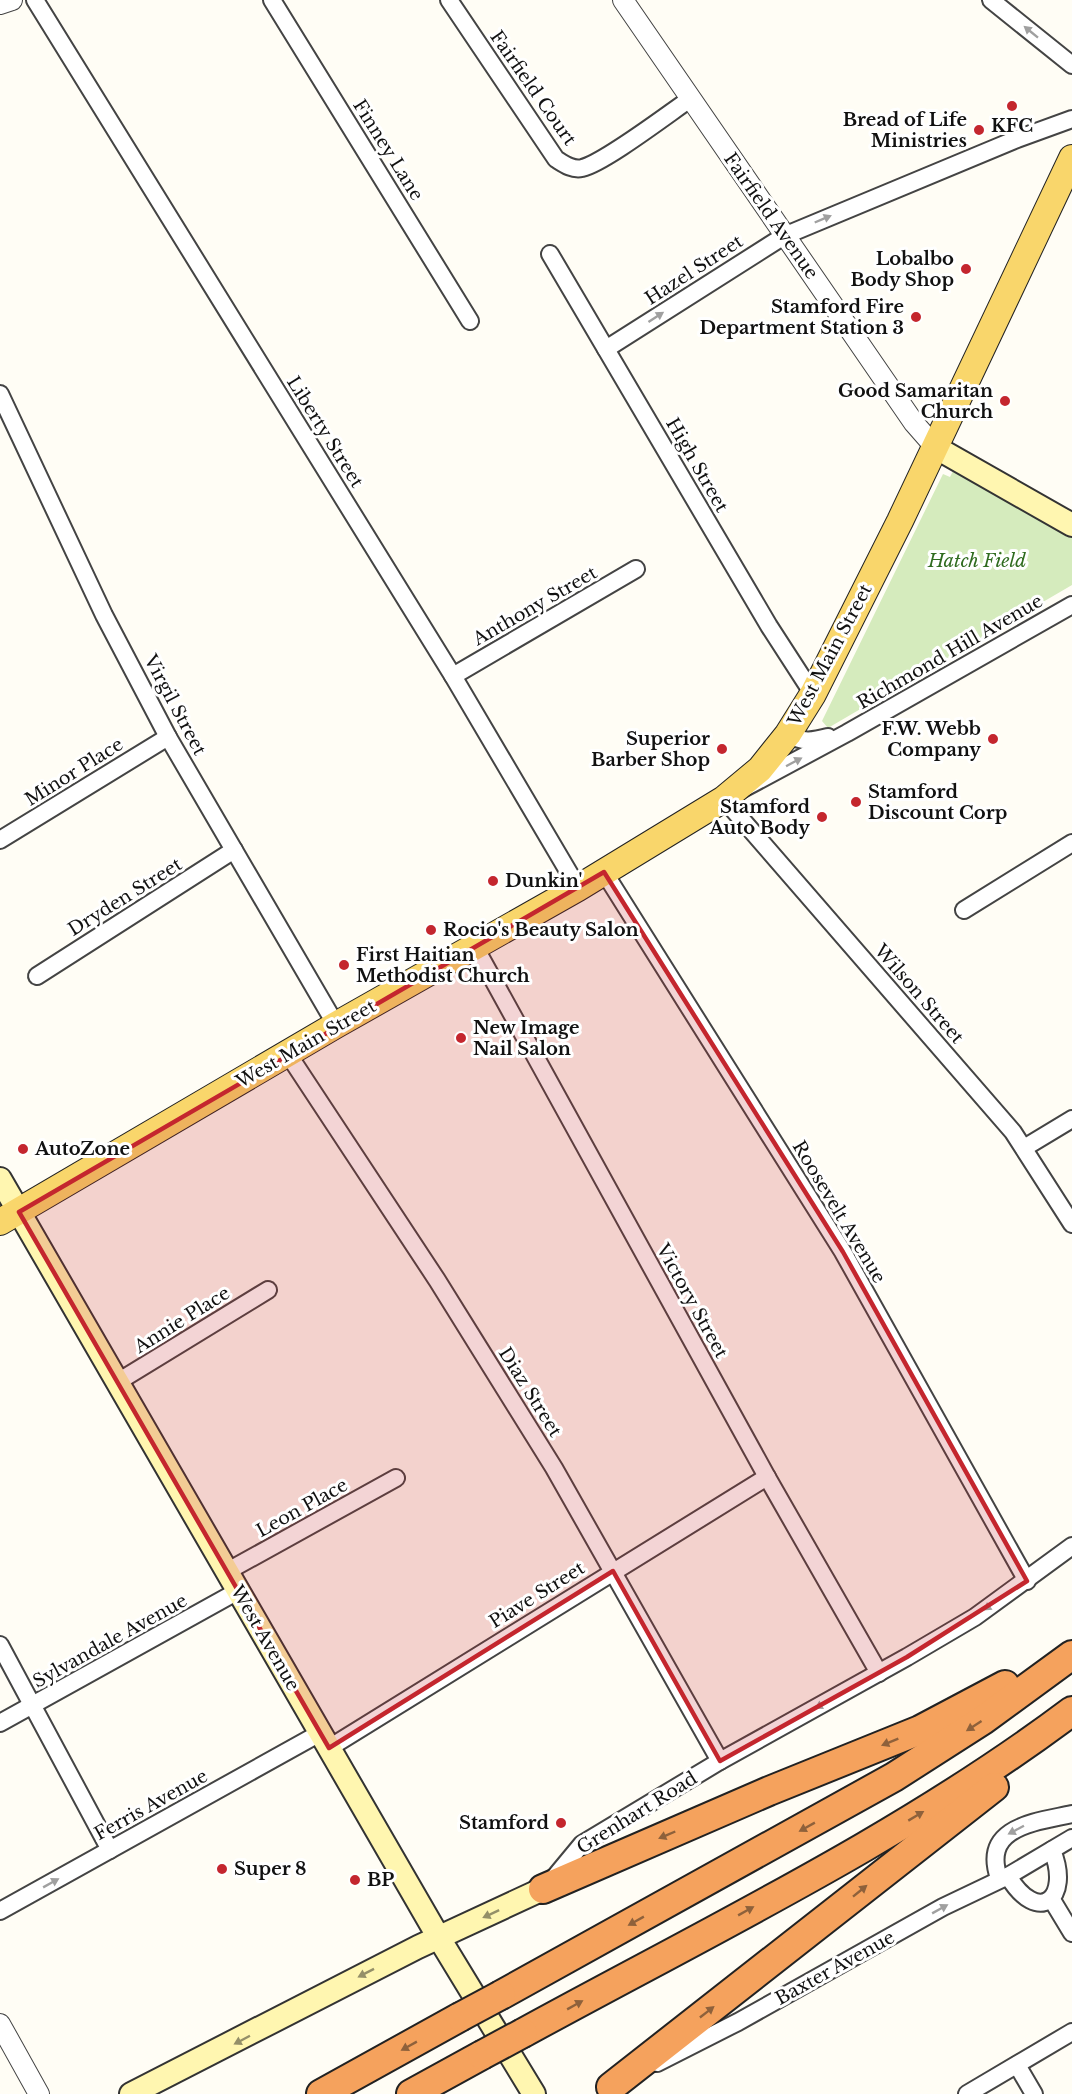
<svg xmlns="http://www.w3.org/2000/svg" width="1072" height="2094" font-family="'Libre Baskerville',serif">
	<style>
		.green { fill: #d5ebbd }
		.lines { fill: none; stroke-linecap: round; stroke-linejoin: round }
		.minor-casing { stroke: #444; stroke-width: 20 }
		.tertiary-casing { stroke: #444; stroke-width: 22 }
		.secondary-casing { stroke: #333; stroke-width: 26 }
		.primary-casing { stroke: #222; stroke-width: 28 }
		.motorway-casing { stroke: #222; stroke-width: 32 }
		.minor { stroke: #fff; stroke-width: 16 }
		.tertiary { stroke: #fff; stroke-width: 20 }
		.secondary { stroke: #fff6b0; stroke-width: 22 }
		.primary { stroke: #f9d66b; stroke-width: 26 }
		.motorway { stroke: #f5a25d; stroke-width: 28 }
		.motorway-bridge-casing { stroke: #222; stroke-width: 32; stroke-linecap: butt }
		.motorway-bridge { stroke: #f5a25d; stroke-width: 28 }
		.oneway { fill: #a0a0a0 }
		.oneway2 { fill: #8e613b }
		.oneway3 { fill: #948f68 }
		.marked { fill: #c4262e; fill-opacity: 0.2; stroke: #c4262e; stroke-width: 4.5; stroke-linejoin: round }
		.poi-dot { fill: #c4262e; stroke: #fff; stroke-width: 2 }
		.labels { text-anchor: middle; stroke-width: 6; stroke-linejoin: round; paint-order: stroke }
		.street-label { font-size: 18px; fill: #111; stroke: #fff }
		.poi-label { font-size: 18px; font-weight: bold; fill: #111; stroke: #fff; text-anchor: end }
		.park-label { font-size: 18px; font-style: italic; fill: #2f6b1f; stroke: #fff }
	</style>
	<rect width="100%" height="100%" fill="#fffdf5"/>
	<polygon class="green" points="954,469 1072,536 1072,585 828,728 822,721 943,474 950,477"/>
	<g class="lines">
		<defs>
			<g id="minor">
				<polyline points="35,0 453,676 578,888"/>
				<polyline points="272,0 470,321"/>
				<path d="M449,0L556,159C564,164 572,170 582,168C604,163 668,114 690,99"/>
				<polyline points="991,0 1072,65"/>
				<polyline points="550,254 769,626 813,694"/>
				<polyline points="606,349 784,236 1017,139 1072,119"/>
				<polyline points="0,394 104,615 168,737 336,1025"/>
				<polyline points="1072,605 847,733 724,799 1013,1132 1072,1224"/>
				<polyline points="453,676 636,569"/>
				<path d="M788,734C802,743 813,741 828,737"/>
				<polyline points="0,840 168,737"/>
				<polyline points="604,872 843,1252 1027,1581"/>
				<polyline points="964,910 1072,843"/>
				<polyline points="475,947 767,1477 879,1673"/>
				<polyline points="37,976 234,850"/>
				<polyline points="288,1054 437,1280 554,1468 720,1761"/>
				<polyline points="1024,1148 1072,1119"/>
				<polyline points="116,1383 268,1290"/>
				<polyline points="226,1572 396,1478"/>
				<polyline points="0,1645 110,1850"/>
				<polyline points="0,1723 238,1591"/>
				<polyline points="329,1748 767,1477"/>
				<path d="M1008,1876C1038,1926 1072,1899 1052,1850"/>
				<path d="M999,1878C981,1826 1037,1822 1072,1814"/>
				<polyline points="553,1879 582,1844 720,1761 907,1657 975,1617 1072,1546"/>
				<polyline points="1052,1900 1072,1933"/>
				<polyline points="0,1911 320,1733"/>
				<polyline points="657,2063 738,2022 943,1907 1008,1876 1072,1838"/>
				<polyline points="1017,2065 1034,2094"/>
				<polyline points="967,2094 1072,2032"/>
			</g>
			<g id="tertiary">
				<polyline points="623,0 914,423 935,447"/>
				<polyline points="0,4 12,0"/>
				<polyline points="0,2024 39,2094"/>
			</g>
			<g id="secondary">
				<polyline points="935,447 1072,525"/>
				<polyline points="0,1179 439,1938 534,2094"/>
				<polyline points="131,2094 418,1947 543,1889"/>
			</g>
			<polyline id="primary" points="0,1222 336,1025 578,888 724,799 760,769 788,734 813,694 900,521 1072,158"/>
			<g id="motorway">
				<polyline points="543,1889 769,1791 920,1730 1005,1685"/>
				<polyline points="501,1995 894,1777 983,1720 1072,1655"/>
				<path d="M523,2033C709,1931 903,1838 1072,1711"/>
				<polyline points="611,2087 994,1787"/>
				<polyline points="321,2094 460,2017"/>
				<polyline points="411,2094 482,2055"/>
			</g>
		</defs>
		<use href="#minor" class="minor-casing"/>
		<use href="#tertiary" class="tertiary-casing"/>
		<use href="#secondary" class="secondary-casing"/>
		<use href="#primary" class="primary-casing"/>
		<use href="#motorway" class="motorway-casing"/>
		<use href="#minor" class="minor"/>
		<use href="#tertiary" class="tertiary"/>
		<use href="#secondary" class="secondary"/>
		<use href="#primary" class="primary"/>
		<use href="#motorway" class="motorway"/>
		<defs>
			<g id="motorway-bridge">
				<polyline points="460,2017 501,1995"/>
				<polyline points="482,2055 523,2033"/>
			</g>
		</defs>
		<use href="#motorway-bridge" class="motorway-bridge-casing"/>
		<use href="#motorway-bridge" class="motorway-bridge"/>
	</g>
	<defs><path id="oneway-solid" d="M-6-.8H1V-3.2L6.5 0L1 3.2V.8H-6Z" transform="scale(1.5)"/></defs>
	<g class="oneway">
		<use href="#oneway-solid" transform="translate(1031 32) rotate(-141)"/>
		<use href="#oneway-solid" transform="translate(823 219) rotate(-23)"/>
		<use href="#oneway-solid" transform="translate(656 317) rotate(-33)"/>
		<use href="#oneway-solid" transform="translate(794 762) rotate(-28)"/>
		<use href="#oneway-solid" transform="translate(991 1605) rotate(145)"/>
		<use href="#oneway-solid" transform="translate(823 1704) rotate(151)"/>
		<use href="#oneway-solid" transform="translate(1016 1830) rotate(152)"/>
		<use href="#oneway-solid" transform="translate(51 1883) rotate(-29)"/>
		<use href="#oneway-solid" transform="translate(940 1909) rotate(-29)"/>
	</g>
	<g class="oneway2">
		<use href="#oneway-solid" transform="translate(974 1726) rotate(147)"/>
		<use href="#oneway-solid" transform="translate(890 1742) rotate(158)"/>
		<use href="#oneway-solid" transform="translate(916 1816) rotate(-31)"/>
		<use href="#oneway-solid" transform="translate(807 1827) rotate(151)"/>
		<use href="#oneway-solid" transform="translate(667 1835) rotate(157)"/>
		<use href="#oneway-solid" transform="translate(860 1891) rotate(-39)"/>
		<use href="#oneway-solid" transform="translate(746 1911) rotate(-29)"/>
		<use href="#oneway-solid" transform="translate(636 1921) rotate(151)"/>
		<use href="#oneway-solid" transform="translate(575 2005) rotate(-29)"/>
		<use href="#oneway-solid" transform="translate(707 2012) rotate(-38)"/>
		<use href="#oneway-solid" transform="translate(409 2046) rotate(151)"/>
	</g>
	<g class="oneway3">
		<use href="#oneway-solid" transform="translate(491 1914) rotate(155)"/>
		<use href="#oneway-solid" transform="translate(366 1973) rotate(153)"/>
		<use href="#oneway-solid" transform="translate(242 2040) rotate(152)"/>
	</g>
	<path class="marked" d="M604,872L843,1252L1027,1581L907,1657L720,1761L613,1571L329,1748L19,1212Z"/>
	<g class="poi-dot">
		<circle cx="1012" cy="106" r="6"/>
		<circle cx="979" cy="130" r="6"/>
		<circle cx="966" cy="269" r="6"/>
		<circle cx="916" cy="317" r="6"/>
		<circle cx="1005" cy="401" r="6"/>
		<circle cx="993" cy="739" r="6"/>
		<circle cx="722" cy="749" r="6"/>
		<circle cx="856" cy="802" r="6"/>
		<circle cx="822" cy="817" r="6"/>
		<circle cx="493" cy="881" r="6"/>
		<circle cx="431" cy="930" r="6"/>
		<circle cx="344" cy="965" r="6"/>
		<circle cx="461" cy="1038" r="6"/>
		<circle cx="23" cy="1149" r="6"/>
		<circle cx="561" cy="1823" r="6"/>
		<circle cx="222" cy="1869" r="6"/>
		<circle cx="355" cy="1880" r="6"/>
	</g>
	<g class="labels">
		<g class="street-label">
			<text transform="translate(533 88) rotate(55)" y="6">Fairfield Court</text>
			<text transform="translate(388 150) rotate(58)" y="6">Finney Lane</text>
			<text transform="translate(771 216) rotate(55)" y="6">Fairfield Avenue</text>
			<text transform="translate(694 270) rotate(-33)" y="6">Hazel Street</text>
			<text transform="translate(325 432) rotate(58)" y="6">Liberty Street</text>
			<text transform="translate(697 465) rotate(60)" y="6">High Street</text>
			<text transform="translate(535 606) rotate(-30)" y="6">Anthony Street</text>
			<text transform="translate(950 652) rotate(-30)" y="6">Richmond Hill Avenue</text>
			<text transform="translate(830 655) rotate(-62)" y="6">West Main Street</text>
			<text transform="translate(175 705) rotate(62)" y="6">Virgil Street</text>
			<text transform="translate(74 772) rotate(-32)" y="6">Minor Place</text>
			<text transform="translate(125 897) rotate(-32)" y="6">Dryden Street</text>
			<text transform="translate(919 994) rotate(49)" y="6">Wilson Street</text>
			<text transform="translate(306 1044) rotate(-30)" y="6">West Main Street</text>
			<text transform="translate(839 1212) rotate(59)" y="6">Roosevelt Avenue</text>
			<text transform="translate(692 1301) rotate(61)" y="6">Victory Street</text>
			<text transform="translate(182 1320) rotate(-32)" y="6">Annie Place</text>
			<text transform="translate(530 1392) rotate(58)" y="6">Diaz Street</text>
			<text transform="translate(302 1508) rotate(-29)" y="6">Leon Place</text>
			<text transform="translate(537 1595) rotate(-32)" y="6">Piave Street</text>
			<text transform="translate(265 1638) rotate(60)" y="6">West Avenue</text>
			<text transform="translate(110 1641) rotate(-29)" y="6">Sylvandale Avenue</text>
			<text transform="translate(151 1805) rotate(-29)" y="6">Ferris Avenue</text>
			<text transform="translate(637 1813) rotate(-32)" y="6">Grenhart Road</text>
			<text transform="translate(835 1968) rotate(-29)" y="6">Baxter Avenue</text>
		</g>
		<g class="poi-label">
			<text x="967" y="126">Bread of Life<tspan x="967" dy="21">Ministries</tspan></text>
			<text x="1012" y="132" text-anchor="middle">KFC</text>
			<text x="954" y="265">Lobalbo<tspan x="954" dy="21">Body Shop</tspan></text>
			<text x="904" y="313">Stamford Fire<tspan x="904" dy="21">Department Station 3</tspan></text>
			<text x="993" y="397">Good Samaritan<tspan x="993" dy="21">Church</tspan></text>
			<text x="981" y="735">F.W. Webb<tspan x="981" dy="21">Company</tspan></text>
			<text x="710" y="745">Superior<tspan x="710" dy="21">Barber Shop</tspan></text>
			<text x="868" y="798" text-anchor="start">Stamford<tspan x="868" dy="21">Discount Corp</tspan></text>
			<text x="810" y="813">Stamford<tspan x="810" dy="21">Auto Body</tspan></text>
			<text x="505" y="887" text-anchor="start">Dunkin'</text>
			<text x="443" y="936" text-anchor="start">Rocio's Beauty Salon</text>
			<text x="356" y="961" text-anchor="start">First Haitian<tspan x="356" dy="21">Methodist Church</tspan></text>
			<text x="473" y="1034" text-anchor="start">New Image<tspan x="473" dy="21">Nail Salon</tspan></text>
			<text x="35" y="1155" text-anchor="start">AutoZone</text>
			<text x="549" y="1829">Stamford</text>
			<text x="234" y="1875" text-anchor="start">Super 8</text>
			<text x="367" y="1886" text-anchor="start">BP</text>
		</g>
		<g class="park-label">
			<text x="977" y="567">Hatch Field</text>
		</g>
	</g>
</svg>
